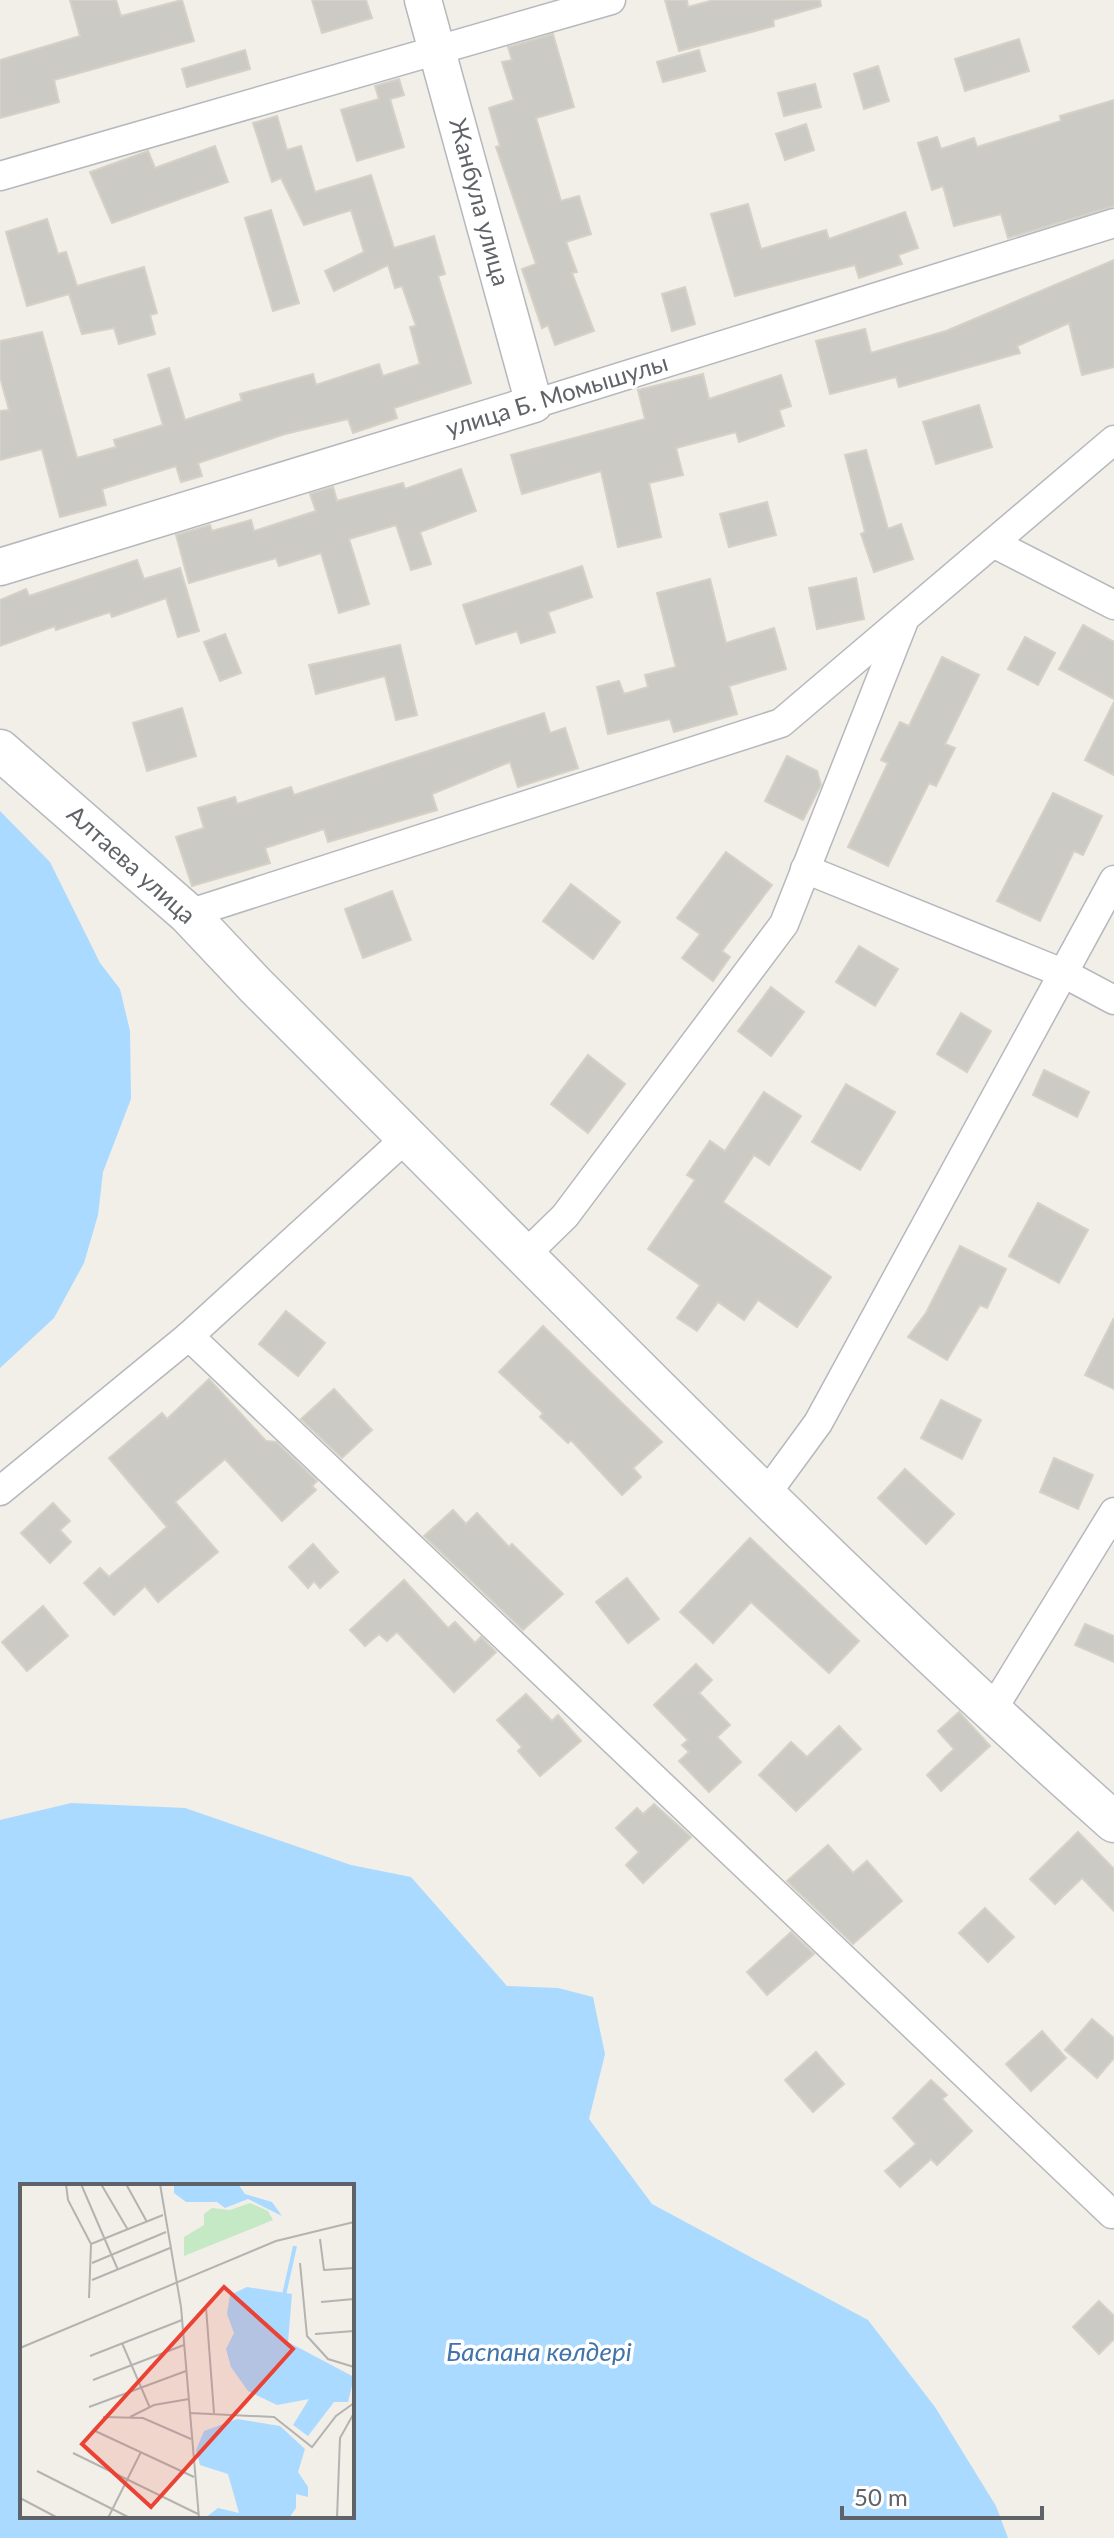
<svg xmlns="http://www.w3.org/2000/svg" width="1114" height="2538" font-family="Lato,sans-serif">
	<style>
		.water { fill: #aadaff; fill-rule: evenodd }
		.building { fill: #cccac5; stroke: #d6d1c6; stroke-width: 2 }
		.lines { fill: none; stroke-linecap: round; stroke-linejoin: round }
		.minor-casing { stroke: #b5b8bc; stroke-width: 31 }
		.tertiary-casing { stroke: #b5b8bc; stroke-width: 39 }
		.secondary-casing { stroke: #b6babf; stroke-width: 43 }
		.minor { stroke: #fff; stroke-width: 28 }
		.tertiary { stroke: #fff; stroke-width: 36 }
		.secondary { stroke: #fff; stroke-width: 40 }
		.labels { text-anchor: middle; stroke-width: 7; stroke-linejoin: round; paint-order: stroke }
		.street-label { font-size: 24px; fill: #5f6368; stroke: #fff }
		.water-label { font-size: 26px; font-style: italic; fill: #4174aa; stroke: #fff }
		.inset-river { fill: none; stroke: #aadaff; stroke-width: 4 }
		.inset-road { fill: none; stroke: #b3b3b1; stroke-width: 2 }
		.view { fill: #ea4335; fill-opacity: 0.15; stroke: #ea4335; stroke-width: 4 }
		.inset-edge { fill: none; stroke: #5f6368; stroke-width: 4 }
	</style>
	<rect width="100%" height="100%" fill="#f1efe8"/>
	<g class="water">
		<polygon points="0,811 50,862 100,963 120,989 130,1031 131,1099 103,1172 98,1215 84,1263 54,1318 0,1368"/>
		<path d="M71,1803L185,1808L351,1865L411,1877L507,1986L558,1988L593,1997L605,2054L589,2119L652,2204L868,2320L935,2407L996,2506L1008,2538H0V1820ZM352,2186V2516H22V2186Z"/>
	</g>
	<g class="building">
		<polygon points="70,0 116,0 121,16 182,0 194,41 54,80 59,102 0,118 0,60 80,36"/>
		<polygon points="312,0 366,0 372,18 322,33"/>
		<polygon points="665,0 687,0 688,7 714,0 820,0 821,6 773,20 774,26 679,51"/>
		<polygon points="553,34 574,107 536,118 561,201 579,196 591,234 566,242 577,272 572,273 594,331 555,345 548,325 542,328 522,269 536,264 496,147 500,146 489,108 514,100 502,62 512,60 508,47"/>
		<polygon points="1019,39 1029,71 965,91 955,59"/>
		<polygon points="245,50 250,69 187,87 182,69"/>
		<polygon points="699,50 705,71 663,82 657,62"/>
		<polygon points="878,66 889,101 864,109 854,74"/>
		<polygon points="399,79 404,95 390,99 404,147 357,161 341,110 379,99 375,86"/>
		<polygon points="815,84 821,107 784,116 778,93"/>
		<polygon points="1114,100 1114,206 1008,238 1001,214 954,226 943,186 932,190 918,143 937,137 941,149 974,138 977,147 1061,121 1060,116"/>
		<polygon points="277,116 287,150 301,146 315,192 371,175 394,248 434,236 445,274 438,276 471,383 394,408 397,418 353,433 348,419 285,434 198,463 202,476 181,482 176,466 102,489 106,505 60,517 42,449 0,460 0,411 9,410 0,377 0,341 42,332 77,458 116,447 114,440 163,425 148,375 169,368 185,420 242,401 240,394 313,374 316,385 379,364 383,376 420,364 410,327 416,326 402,286 395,288 388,265 334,291 325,271 364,252 351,210 304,225 281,178 272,182 253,123"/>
		<polygon points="806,124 814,150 785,160 776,134"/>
		<polygon points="215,146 228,182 112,223 90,172 148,151 155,168"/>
		<polygon points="748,204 761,249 826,230 829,239 905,212 918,248 898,255 902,264 859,278 855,265 735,296 711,214"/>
		<polygon points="271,210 299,303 273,311 245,218"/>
		<polygon points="47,219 58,254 66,252 77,286 144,267 157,313 150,315 155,334 119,344 114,328 82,334 69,294 27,306 6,232"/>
		<polygon points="1114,260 1114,367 1082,375 1069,323 1017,346 1020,353 899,387 896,377 830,394 816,341 865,329 871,353 946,331"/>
		<polygon points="685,287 695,324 672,331 662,294"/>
		<polygon points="703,374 709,399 781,375 791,406 779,410 784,426 739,442 736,432 676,448 683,475 649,483 661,537 618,547 601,471 522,494 511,455 645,419 638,390"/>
		<polygon points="979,405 992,447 936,464 923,422"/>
		<polygon points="866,450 888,529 901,524 913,559 874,572 861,534 865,532 845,455"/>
		<polygon points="461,469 476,511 420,532 431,564 411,570 396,525 349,539 369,604 339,613 321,553 279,566 276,558 189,583 176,535 210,525 212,531 251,520 254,531 316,511 310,494 333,487 337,501 403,483 405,489"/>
		<polygon points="767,502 776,535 729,547 720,514"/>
		<polygon points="137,560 144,579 180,568 199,631 178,637 166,598 112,617 110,612 56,630 55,626 0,646 0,600 26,589 29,596"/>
		<polygon points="582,566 592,597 548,612 555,632 521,643 517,631 476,644 463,605"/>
		<polygon points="856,578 864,619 817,629 809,588"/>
		<polygon points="710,579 726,643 774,628 786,669 729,686 737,714 674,732 670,719 608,734 597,687 619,681 624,694 648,687 645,675 676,667 657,593"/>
		<polygon points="1083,625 1114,642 1114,699 1059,669"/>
		<polygon points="225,634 241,673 220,681 204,642"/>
		<polygon points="1025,637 1055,653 1038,685 1008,669"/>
		<polygon points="400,645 417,715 396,720 385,676 316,694 309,665"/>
		<polygon points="942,657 979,675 945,744 955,748 936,786 929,783 888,866 848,847 888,763 881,760 900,722 909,726"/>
		<polygon points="1114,702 1114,775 1085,760"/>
		<polygon points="182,708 196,756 147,771 133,723"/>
		<polygon points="544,713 550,733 565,728 578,768 518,787 510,762 432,794 437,810 328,842 324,829 265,848 270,863 192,886 176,837 204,828 198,808 235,797 237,804 291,787 294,795"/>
		<polygon points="787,756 817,771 821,785 803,820 765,801"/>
		<polygon points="1053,793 1102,816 1083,855 1074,851 1040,921 997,901"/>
		<polygon points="726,852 772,885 722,951 730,957 713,981 682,958 700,934 677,918"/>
		<polygon points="571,884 620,922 593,959 543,921"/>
		<polygon points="392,891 411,940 363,958 345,909"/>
		<polygon points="859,946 898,969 875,1006 836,982"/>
		<polygon points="771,987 804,1012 771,1056 738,1031"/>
		<polygon points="961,1013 991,1031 967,1072 937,1054"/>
		<polygon points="588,1055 625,1084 588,1133 551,1104"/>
		<polygon points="1044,1070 1089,1092 1077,1117 1033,1095"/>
		<polygon points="846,1084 895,1112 860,1170 812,1142"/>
		<polygon points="764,1092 801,1116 769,1165 754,1155 723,1202 831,1277 797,1327 758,1300 744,1320 718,1302 697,1331 677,1318 700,1285 648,1249 695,1180 687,1175 710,1141 725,1151"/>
		<polygon points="1038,1203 1088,1230 1059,1283 1009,1256"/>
		<polygon points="960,1246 1006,1269 987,1308 980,1305 947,1360 908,1337 926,1313"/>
		<polygon points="286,1311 325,1343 298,1376 259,1344"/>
		<polygon points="1114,1318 1114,1389 1085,1375"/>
		<polygon points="543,1326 662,1442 633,1468 641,1477 622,1495 571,1440 568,1443 540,1417 543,1413 499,1372"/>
		<polygon points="209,1379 266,1441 276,1442 317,1481 312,1486 316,1490 282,1521 225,1459 175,1502 218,1552 158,1602 145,1586 114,1615 84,1583 100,1568 109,1577 167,1527 109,1458 162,1413 167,1419"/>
		<polygon points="334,1389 372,1430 342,1458 301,1419"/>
		<polygon points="941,1400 981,1420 962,1459 921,1438"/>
		<polygon points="1054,1458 1093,1475 1078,1509 1040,1492"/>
		<polygon points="905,1469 954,1514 926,1544 878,1498"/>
		<polygon points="53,1503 70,1521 60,1530 71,1542 50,1563 21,1533"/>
		<polygon points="453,1510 466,1524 477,1513 509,1547 512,1544 563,1594 523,1630 424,1536"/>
		<polygon points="750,1538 859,1641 829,1673 751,1602 713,1643 680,1612"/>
		<polygon points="313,1544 338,1572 320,1588 314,1581 308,1588 289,1567"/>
		<polygon points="627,1578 659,1619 628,1643 596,1602"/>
		<polygon points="404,1580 448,1628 455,1622 475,1643 481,1637 496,1652 454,1692 397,1632 387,1641 379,1634 365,1646 350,1630"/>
		<polygon points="43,1606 68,1636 27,1671 2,1642"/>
		<polygon points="1085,1624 1114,1636 1114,1662 1075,1645"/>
		<polygon points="696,1664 712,1680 699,1693 730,1725 717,1737 741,1762 709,1792 679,1761 689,1752 682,1745 688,1740 654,1705"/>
		<polygon points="526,1694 552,1721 558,1715 581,1741 540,1776 518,1751 522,1747 497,1720"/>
		<polygon points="959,1712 990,1746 941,1791 927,1775 954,1749 938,1731"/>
		<polygon points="839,1726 861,1749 796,1811 759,1775 791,1742 807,1757"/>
		<polygon points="654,1804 691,1837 643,1883 626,1865 639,1852 616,1828 637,1808 643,1814"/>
		<polygon points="1078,1832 1114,1869 1114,1911 1082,1878 1055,1904 1030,1879"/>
		<polygon points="828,1845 853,1873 867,1861 902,1901 853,1944 787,1881"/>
		<polygon points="985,1908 1014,1937 988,1962 959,1933"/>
		<polygon points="791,1932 814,1954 767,1995 747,1972"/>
		<polygon points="1092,2019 1114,2038 1114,2058 1097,2078 1065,2050"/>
		<polygon points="1042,2031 1066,2058 1031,2091 1006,2064"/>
		<polygon points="816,2052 844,2084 813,2112 785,2080"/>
		<polygon points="931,2080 947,2095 942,2099 972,2131 937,2165 931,2159 900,2187 885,2171 916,2144 893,2118"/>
		<polygon points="1099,2301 1114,2316 1114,2339 1099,2354 1073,2327"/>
	</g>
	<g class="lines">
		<defs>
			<g id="minor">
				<polyline points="0,176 611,0"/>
				<polyline points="534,404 1114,223"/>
				<polyline points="993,543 1114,605"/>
				<polyline points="805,869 1065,974 1114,1000"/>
				<polyline points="188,914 781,723 1114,440"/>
				<polyline points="525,1255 565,1216 784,924 903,623"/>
				<polyline points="189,1336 1112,2214"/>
				<polyline points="0,1491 189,1336 407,1137"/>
				<polyline points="766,1494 818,1423 1114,880"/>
				<polyline points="991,1712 1114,1512"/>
			</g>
			<polyline id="tertiary" points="0,567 534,404 423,0"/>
			<path id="secondary" d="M0,750L188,914L257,987C539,1268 816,1557 1114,1822"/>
		</defs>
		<use href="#minor" class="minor-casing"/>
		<use href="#tertiary" class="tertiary-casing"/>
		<use href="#secondary" class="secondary-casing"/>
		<use href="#minor" class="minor"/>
		<use href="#tertiary" class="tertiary"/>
		<use href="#secondary" class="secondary"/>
	</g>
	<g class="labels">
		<g class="street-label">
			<text transform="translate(479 202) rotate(75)" y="8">Жанбула улица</text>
			<text transform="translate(557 396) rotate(-17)" y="8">улица Б. Момышулы</text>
			<text transform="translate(131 865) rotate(42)" y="8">Алтаева улица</text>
		</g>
		<g class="water-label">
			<text x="539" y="2361">Баспана көлдері</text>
		</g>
	</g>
	<g transform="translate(20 2184)">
		<rect width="334" height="334" fill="#f1efe8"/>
		<path d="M230,19L248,27L253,36L164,72V53L184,41V30L192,24L210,26Z" fill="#c5e8c5"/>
		<path d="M154,0H218L225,10L252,18L262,32L228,15L205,24L197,18H166L154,9ZM227,103L272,110L268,158L334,193L328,218H314L288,252L273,241L289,215L257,221L228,207L211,183L206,165L214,149L207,130L210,111ZM217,235L260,242L285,265L278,288L288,303V313L276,310V324L269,334H185L198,324L219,329L208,290L180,281L176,266L184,247Z" fill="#aadaff"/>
		<path class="inset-river" d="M264,111L275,62"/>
		<path class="inset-road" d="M46,0L48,16L71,60L69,114M61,0L98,86M81,0L108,46M106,0L127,38M140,0L161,123L179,334M300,55L304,86L334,84M71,60L143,31M72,79L146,48M280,79L287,152L308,175L334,183M72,96L150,64M301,118L334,115M186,123L194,229M295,150L334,147M102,159L130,224M0,164L256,57L334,38M70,172L162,136M73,196L164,161M69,223L166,187M170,229L254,233L292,263L316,232L334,219M83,233L123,234L171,255M110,233L134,221L169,215M73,246L174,293M53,269L178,330M17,287L110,334M0,314L38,334M88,334L121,268M317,334L320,254L334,229"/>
		<path class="view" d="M204,103L273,165L131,323L62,260Z"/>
		<rect width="334" height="334" class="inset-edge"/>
	</g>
	<path d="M842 2506v12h200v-12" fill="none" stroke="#5f6368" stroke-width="4"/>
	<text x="854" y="2506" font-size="24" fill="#5f6368" stroke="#ffffff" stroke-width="6" paint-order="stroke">50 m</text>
</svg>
